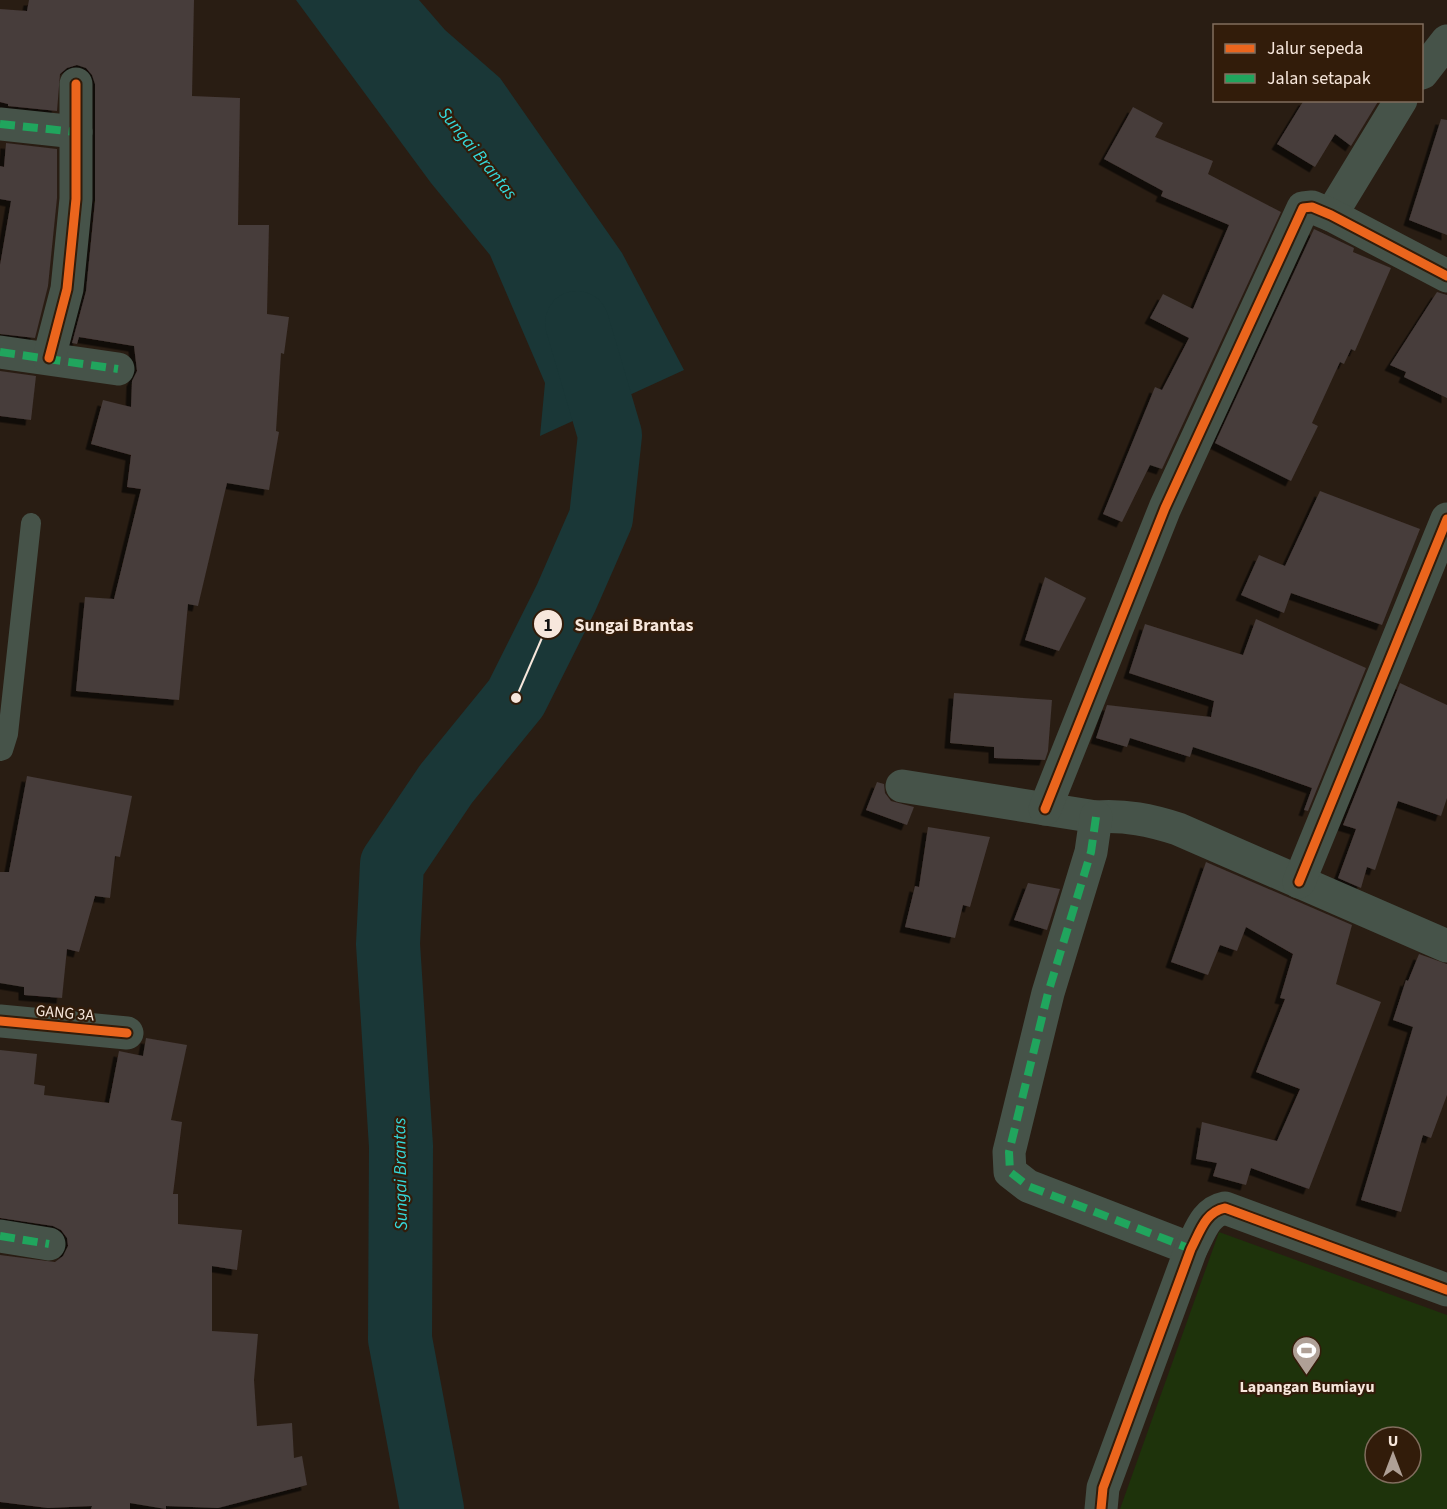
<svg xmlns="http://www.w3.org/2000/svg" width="1447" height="1509" font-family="'Source Sans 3',sans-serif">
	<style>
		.green { fill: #1e330b; fill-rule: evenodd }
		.water { fill: #1a3737 }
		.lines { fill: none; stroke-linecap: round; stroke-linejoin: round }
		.river { stroke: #1a3737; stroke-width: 64 }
		.building { fill: #473c3a; filter: url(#shadow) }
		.service { stroke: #465349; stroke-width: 20 }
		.minor { stroke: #465349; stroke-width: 33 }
		.quiet { stroke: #20a55d; stroke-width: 8; stroke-dasharray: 15 8; stroke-linecap: butt }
		.cycleway-casing { stroke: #321c0a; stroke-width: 13 }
		.cycleway { stroke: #eb651d; stroke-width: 9 }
		.labels { text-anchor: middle; stroke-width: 4.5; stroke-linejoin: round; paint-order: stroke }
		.street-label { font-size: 16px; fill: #f7e7dc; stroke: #321c0a }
		.poi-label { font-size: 16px; font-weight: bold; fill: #f7e7dc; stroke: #321c0a }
		.water-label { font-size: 18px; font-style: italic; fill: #35d9db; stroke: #321c0a }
		.leader { fill: none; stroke: #f7e7dc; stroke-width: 2 }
		.callout-dot { fill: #f7e7dc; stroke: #321c0a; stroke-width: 2 }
		.mark-label { font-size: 18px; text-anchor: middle; font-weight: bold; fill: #111 }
		.callout-label { font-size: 18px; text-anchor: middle; font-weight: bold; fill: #f7e7dc; stroke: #321c0a; stroke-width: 4.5; stroke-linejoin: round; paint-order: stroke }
	</style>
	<defs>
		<filter id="shadow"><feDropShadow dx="-5.5" dy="5.5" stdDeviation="0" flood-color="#0009"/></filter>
	</defs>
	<rect width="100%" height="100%" fill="#291d13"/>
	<path class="green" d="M1219,1232L1447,1315V1509H1120ZM1375,1437H1411V1473H1375Z"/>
	<polygon class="water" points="296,0 419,0 445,30 500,78 622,253 684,370 540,436 545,383 490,255 431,183"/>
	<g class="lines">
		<polyline class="river" points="432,1509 400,1339 401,1146 388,944 392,864 446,784 516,698 566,598 601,518 610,435 577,323"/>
	</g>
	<g class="building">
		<polygon points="29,0 194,0 192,96 240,98 238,225 269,225 267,314 289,317 284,354 281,353 276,431 279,432 269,490 227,483 198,606 188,604 179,700 76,691 85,597 114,599 141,489 127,487 131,455 91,444 103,400 131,407 132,381 137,371 134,346 79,337 77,344 72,343 86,291 95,201 95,84 92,75 86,68 77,65 67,68 60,74 57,111 8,106 8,104 0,102 0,9 27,11"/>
		<polygon points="1304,100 1379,100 1351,146 1335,134 1315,167 1277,144"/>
		<polygon points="1133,107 1163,123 1155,137 1213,161 1208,174 1281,212 1162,469 1150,465 1122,522 1103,514 1155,387 1162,390 1189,338 1150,318 1163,294 1193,309 1229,225 1161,196 1163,191 1104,159"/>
		<polygon points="1441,119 1447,120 1447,235 1409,220"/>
		<polygon points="6,143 57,149 57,198 48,286 35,338 0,334 0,265 11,201 0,199 0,166 4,167"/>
		<polygon points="1314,229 1354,248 1353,252 1391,268 1355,351 1351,349 1344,364 1340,362 1312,423 1318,426 1291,481 1215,443"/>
		<polygon points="1437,292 1447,295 1447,398 1404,377 1406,372 1390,365"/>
		<polygon points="0,371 36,376 31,420 0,416"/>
		<polygon points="1320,491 1420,529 1382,625 1291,593 1284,613 1241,595 1259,555 1285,566"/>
		<polygon points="1045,577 1086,598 1059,651 1025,640"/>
		<polygon points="1256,619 1366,668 1308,811 1304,810 1312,788 1259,769 1193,747 1190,757 1130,738 1127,747 1096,738 1107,705 1211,717 1214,701 1129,673 1145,624 1243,655"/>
		<polygon points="1400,683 1447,705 1447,798 1441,816 1398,801 1375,870 1367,867 1361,888 1338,878 1356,829 1343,825"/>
		<polygon points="954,693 1052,700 1048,751 1045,760 994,758 994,747 950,743"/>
		<polygon points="27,776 132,796 120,857 115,856 110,898 95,896 79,952 67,949 62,998 24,995 24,987 0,983 0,872 9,872"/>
		<polygon points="877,782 884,784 885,793 891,801 914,807 907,825 866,810"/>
		<polygon points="928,827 990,837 970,907 963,905 955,938 905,927 915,886 919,887"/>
		<polygon points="1206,862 1352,925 1336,984 1381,1002 1309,1189 1251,1168 1246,1185 1213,1176 1217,1163 1196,1159 1202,1122 1277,1141 1300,1089 1256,1072 1285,999 1280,998 1293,954 1246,927 1237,951 1220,945 1208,975 1171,962"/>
		<polygon points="1028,883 1060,889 1047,930 1014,920"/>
		<polygon points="1419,954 1447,964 1447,1095 1431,1138 1423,1135 1401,1212 1361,1200 1413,1027 1393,1020 1406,980 1408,981"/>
		<polygon points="146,1038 187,1045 171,1120 182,1122 173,1194 178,1194 178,1224 242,1230 237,1270 212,1266 212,1331 258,1334 254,1380 257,1426 292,1423 294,1458 302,1456 307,1485 218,1508 166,1506 166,1509 130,1503 130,1509 91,1509 92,1506 48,1508 0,1502 0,1255 55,1262 63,1256 68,1246 67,1238 61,1230 53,1226 0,1218 0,1050 37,1054 34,1084 45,1086 44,1095 109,1103 119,1051 143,1056"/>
	</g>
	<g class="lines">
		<polyline class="service" points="0,751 3,750 8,734 31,523"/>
		<g class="minor">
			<polyline points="1422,73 1447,41"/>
			<polyline points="0,124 76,132"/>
			<polyline points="1331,215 1401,100"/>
			<polyline points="0,352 118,369"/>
			<polyline points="49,358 67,289 76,199 76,84"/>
			<path d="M902,786L1096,817C1126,815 1150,820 1178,829L1447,946"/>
			<polyline points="1045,809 1165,508 1303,208 1312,207 1331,215 1447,276"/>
			<polyline points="1096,817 1091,852 1048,993 1009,1152 1010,1172 1028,1186 1191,1249"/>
			<polyline points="1299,882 1447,519"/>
			<polyline points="0,1021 127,1033"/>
			<polyline points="0,1236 49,1244"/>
			<path d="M1101,1509L1103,1488L1191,1249C1200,1232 1205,1212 1225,1208L1447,1290"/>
		</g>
		<g class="quiet">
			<polyline points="0,124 76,132"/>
			<polyline points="0,352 118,369"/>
			<polyline points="1096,817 1091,852 1048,993 1009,1152 1010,1172 1028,1186 1191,1249"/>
			<polyline points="0,1236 49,1244"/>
		</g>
		<defs>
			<g id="cycleway">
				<polyline points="49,358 67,289 76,199 76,84"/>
				<polyline points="1045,809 1165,508 1303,208 1312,207 1331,215 1447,276"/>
				<polyline points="1299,882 1447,519"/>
				<polyline points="0,1021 127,1033"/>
				<path d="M1101,1509L1103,1488L1191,1249C1200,1232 1205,1212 1225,1208L1447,1290"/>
			</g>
		</defs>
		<use href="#cycleway" class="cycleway-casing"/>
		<use href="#cycleway" class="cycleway"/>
	</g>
	<defs>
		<symbol id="stadium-pin" viewBox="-11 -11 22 30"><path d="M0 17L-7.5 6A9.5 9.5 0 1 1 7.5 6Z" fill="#afa096" stroke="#321c0a"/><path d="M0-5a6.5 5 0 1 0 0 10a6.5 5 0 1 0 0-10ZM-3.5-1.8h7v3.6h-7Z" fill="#fff"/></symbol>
	</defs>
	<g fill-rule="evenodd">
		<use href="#stadium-pin" x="1290" y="1334" width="33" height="45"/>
	</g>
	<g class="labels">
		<g class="street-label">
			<text transform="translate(65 1012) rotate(5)" y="6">GANG 3A</text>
		</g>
		<g class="poi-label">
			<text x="1307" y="1392">Lapangan Bumiayu</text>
		</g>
		<g class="water-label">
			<text transform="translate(478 153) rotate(51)" y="6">Sungai Brantas</text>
			<text transform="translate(400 1174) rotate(-91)" y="6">Sungai Brantas</text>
		</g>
	</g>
	<path class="leader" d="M516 698L548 624"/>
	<g class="callout-dot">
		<circle cx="516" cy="698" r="6"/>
		<circle cx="548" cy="624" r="15"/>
	</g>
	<g class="mark-label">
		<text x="548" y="631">1</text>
	</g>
	<g class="callout-label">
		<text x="634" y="631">Sungai Brantas</text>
	</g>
	<rect x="1213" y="24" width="210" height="78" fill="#321c0a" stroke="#816d5e" stroke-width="1.5"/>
	<rect x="1225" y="44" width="30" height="9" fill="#eb651d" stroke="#816d5e" stroke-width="1.5"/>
	<text x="1267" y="54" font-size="18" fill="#f7e7dc">Jalur sepeda</text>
	<rect x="1225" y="74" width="30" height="9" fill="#20a55d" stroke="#816d5e" stroke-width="1.5"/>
	<text x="1267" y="84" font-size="18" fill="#f7e7dc">Jalan setapak</text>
	<g transform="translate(1393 1455)"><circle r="28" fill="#321c0a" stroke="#816d5e" stroke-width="1.5"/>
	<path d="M0-4.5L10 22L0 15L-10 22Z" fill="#afa096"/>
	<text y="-9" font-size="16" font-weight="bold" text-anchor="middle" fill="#f7e7dc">U</text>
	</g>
</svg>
